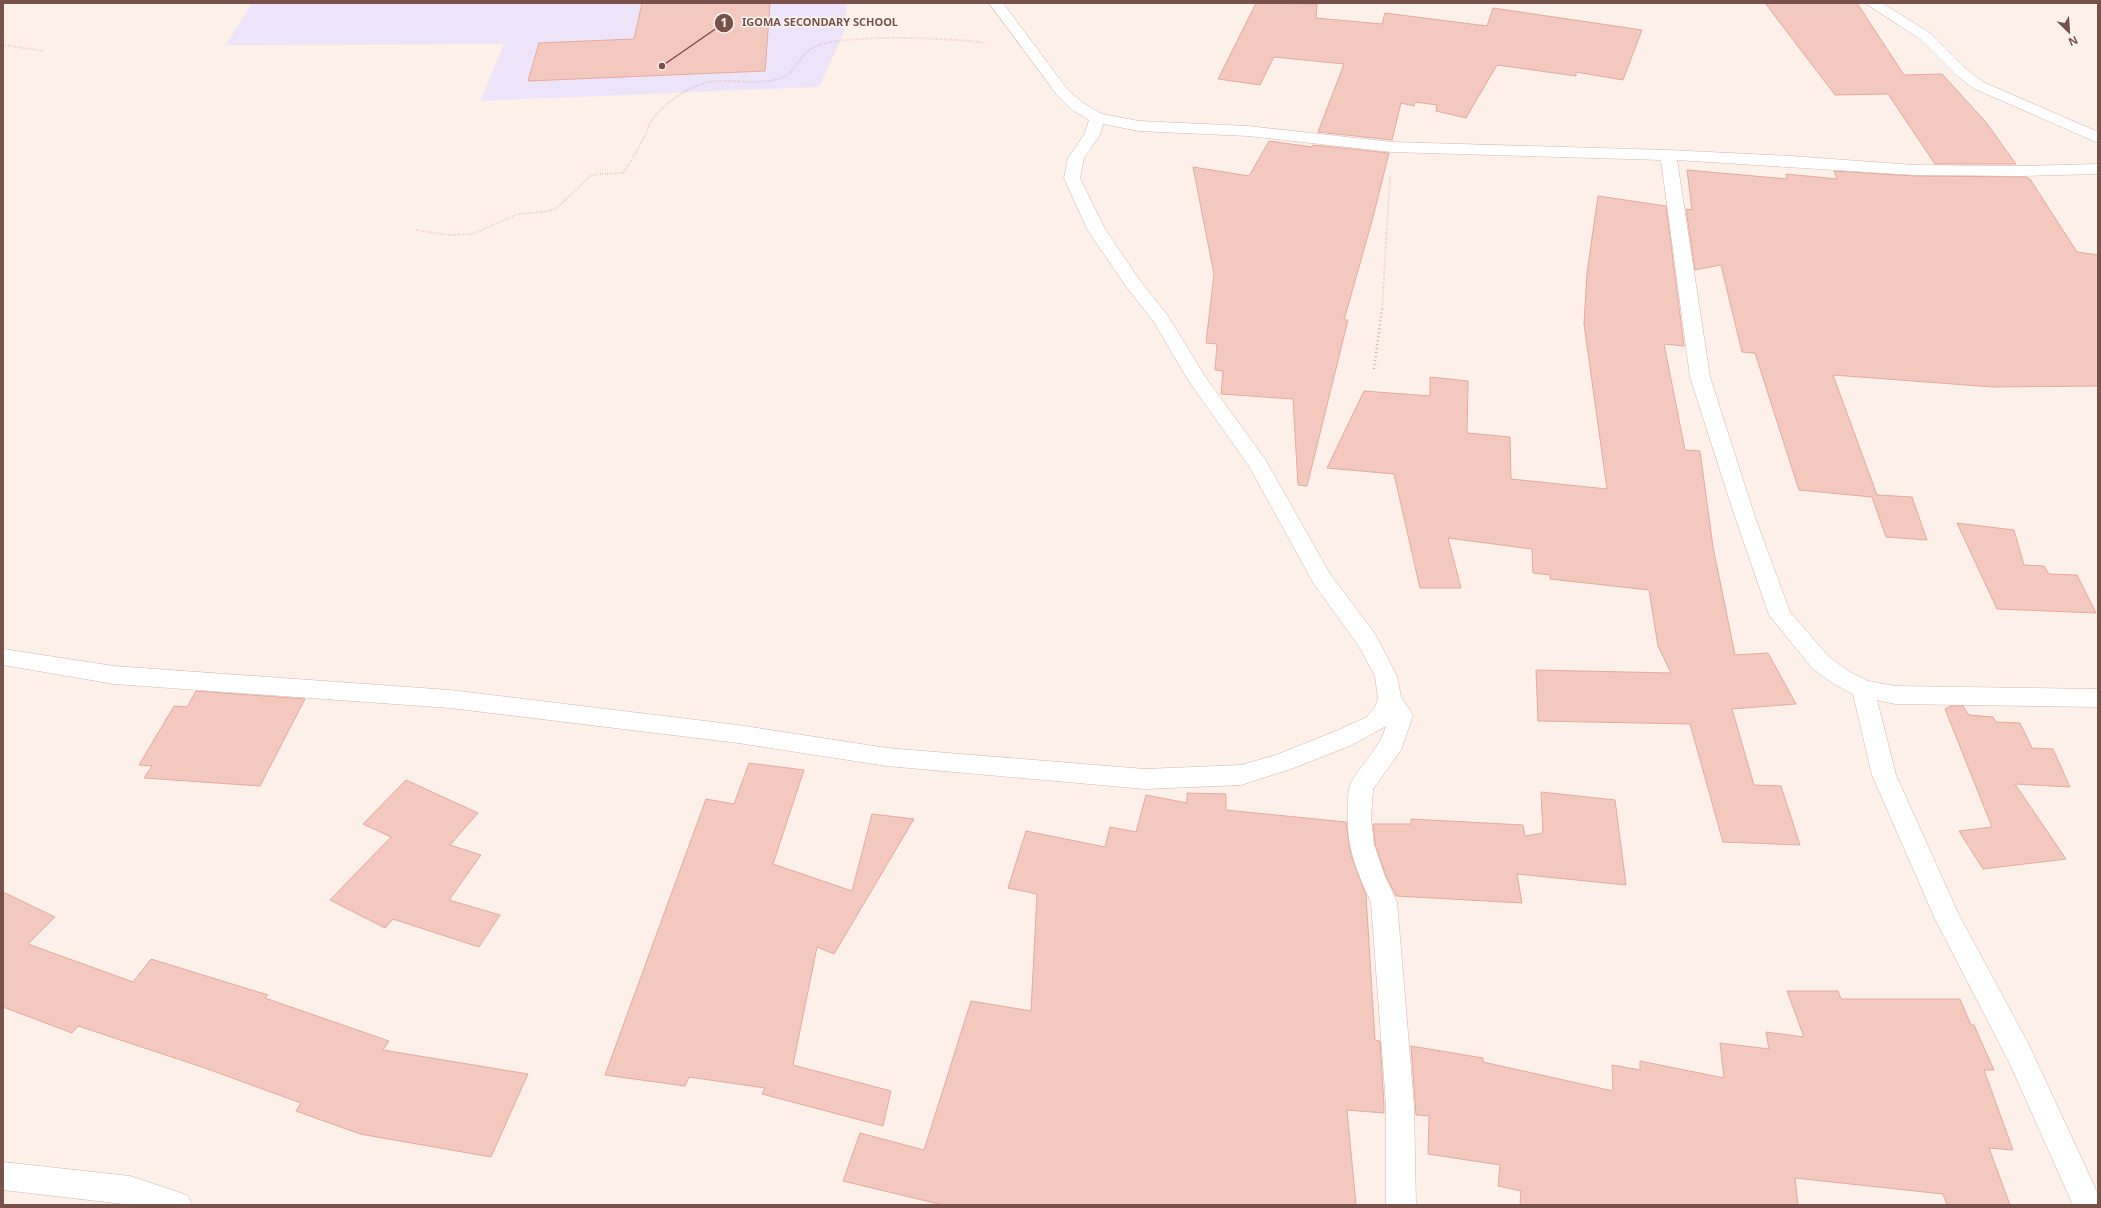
<svg xmlns="http://www.w3.org/2000/svg" width="2101" height="1208" font-family="'Noto Sans',sans-serif">
	<style>
		.education { fill: #ede4fa }
		.building { fill: #f3c8bf; stroke: #e6ab9e }
		.lines { fill: none; stroke-linecap: round; stroke-linejoin: round }
		.minor-casing { stroke: #d2b8af; stroke-width: 1 }
		.path-far1 { stroke: #d8aba1; stroke-width: 2; stroke-dasharray: 0.5 2; stroke-linecap: butt }
		.path { stroke: #d8aba1; stroke-width: 2.5; stroke-dasharray: 1 3; stroke-linecap: butt }
		.minor { fill: #fff; fill-rule: evenodd }
		.leader { fill: none; stroke: #78514b; stroke-width: 1.5 }
		.callout-dot { fill: #78514b; stroke: #fff5ef; stroke-width: 1.5 }
		.mark-label { font-size: 12px; text-anchor: middle; font-weight: bold; fill: #fff }
		.callout-label { font-size: 11px; text-anchor: middle; font-weight: bold; fill: #78514b; stroke: #fff5ef; stroke-width: 3; stroke-linejoin: round; paint-order: stroke }
	</style>
	<rect width="100%" height="100%" fill="#fdf0e8"/>
	<polygon class="education" points="252,3 847,3 844,32 819,87 480,101 504,44 226,45"/>
	<g class="building">
		<polygon points="642,3 770,3 765,71 528,81 539,43 634,39"/>
		<polygon points="1256,3 1317,4 1316,18 1382,24 1385,13 1487,26 1493,8 1642,30 1623,80 1576,72 1576,76 1497,65 1466,118 1436,111 1437,105 1415,102 1414,106 1401,103 1392,140 1318,132 1344,64 1274,57 1260,85 1218,79"/>
		<polygon points="1765,3 1857,3 1904,75 1942,74 1985,121 2016,164 1935,164 1888,94 1835,95"/>
		<polygon points="1269,141 1312,147 1313,145 1389,153 1372,221 1344,320 1348,320 1307,486 1298,485 1293,399 1221,394 1223,371 1215,370 1217,344 1206,343 1214,274 1193,167 1249,176"/>
		<polygon points="1687,170 1787,179 1786,174 1837,179 1834,171 1914,176 2025,177 2030,179 2077,252 2098,255 2098,386 1993,387 1833,375 1877,495 1912,497 1927,540 1886,537 1872,497 1799,490 1755,353 1742,352 1721,265 1695,270 1686,209 1692,210"/>
		<polygon points="1598,196 1666,206 1684,346 1664,344 1685,450 1700,451 1713,547 1735,655 1768,653 1796,704 1732,709 1754,785 1781,786 1800,845 1723,842 1690,724 1538,721 1536,670 1671,673 1658,646 1649,590 1550,579 1550,575 1533,573 1532,549 1448,538 1461,588 1420,588 1394,474 1327,468 1364,391 1430,396 1430,377 1468,381 1467,433 1510,437 1511,479 1607,489 1584,324 1587,273"/>
		<polygon points="1957,523 2014,530 2024,565 2044,566 2049,574 2077,575 2096,613 1997,609"/>
		<polygon points="196,691 305,699 260,786 144,778 152,766 139,765 174,706 187,707"/>
		<polygon points="1951,706 1963,706 1969,715 1993,717 1996,722 2020,723 2032,748 2053,749 2070,787 2015,784 2066,859 1983,869 1959,831 1992,827 1945,709"/>
		<polygon points="749,763 804,770 773,864 852,891 872,814 914,819 834,954 817,947 793,1065 891,1091 883,1126 762,1094 765,1088 689,1077 685,1086 605,1075 706,799 734,804"/>
		<polygon points="406,780 478,813 450,845 481,855 449,900 500,915 479,947 393,919 385,928 330,900 391,837 363,824"/>
		<polygon points="1541,792 1615,800 1626,885 1517,874 1522,903 1396,896 1386,876 1375,844 1373,824 1411,824 1411,819 1523,825 1525,836 1543,833"/>
		<polygon points="1187,793 1226,794 1226,810 1346,822 1351,855 1366,895 1375,1040 1380,1041 1384,1105 1384,1113 1347,1110 1356,1205 943,1205 843,1181 860,1133 924,1150 971,1001 1031,1011 1037,894 1008,888 1026,831 1105,847 1110,827 1136,832 1146,795 1187,803"/>
		<polygon points="3,892 55,917 28,944 133,982 151,959 268,995 265,998 389,1041 383,1050 528,1074 491,1157 360,1134 296,1111 301,1103 202,1067 78,1026 72,1033 3,1007"/>
		<polygon points="1787,991 1838,991 1841,999 1960,999 1971,1025 1974,1025 1994,1070 1984,1070 2013,1150 1989,1148 2010,1205 1947,1205 1943,1194 1795,1178 1798,1205 1520,1205 1521,1191 1498,1186 1500,1165 1428,1154 1429,1116 1416,1115 1411,1046 1483,1058 1483,1062 1613,1091 1612,1065 1640,1070 1640,1061 1724,1078 1720,1043 1769,1049 1766,1032 1804,1037"/>
	</g>
	<g class="lines">
		<defs>
			<g id="minor">
				<path d="M989,3H1003L1067,89L1083,103L1102,114L1139,121L1248,126L1392,142L1668,150L1791,156L1914,165L2021,166L2098,164V174L2021,176L1914,175L1677,160L1710,377L1755,517L1790,612L1829,657L1850,672L1868,681L1895,686L2098,689V707L1895,704L1877,700L1896,775L1959,915L2029,1045L2098,1194V1205H2073L2009,1062L1935,919L1872,775L1853,694L1834,684L1813,669L1769,615L1735,517L1690,377L1661,160L1392,152L1248,136L1139,131L1103,124L1100,135L1084,158L1080,178L1105,229L1138,278L1168,316L1206,378L1265,459L1330,574L1375,634L1397,676L1401,697L1413,715L1401,750L1373,789L1371,819L1374,844L1385,877L1397,902L1414,1105L1416,1205H1386V1105L1371,902C1355,869 1345,842 1348,805C1348,796 1348,788 1352,781C1363,762 1380,748 1386,726L1352,745L1291,769L1241,785L1145,789L887,766L738,743L450,708L114,684L3,665V649L114,666L450,690L738,725L887,748L1145,769L1241,765L1276,755L1336,731L1367,717L1375,707L1378,699L1375,676L1358,645L1314,584L1249,466L1188,380L1154,322L1125,285L1087,229L1064,178L1068,158L1084,135L1089,120L1071,109L1057,95Z"/>
				<polygon points="1865,3 1882,3 1930,33 1966,69 1983,82 2098,132 2098,143 1973,88 1956,75 1920,39"/>
				<polygon points="3,1162 130,1176 187,1195 192,1205 132,1205 3,1190"/>
			</g>
		</defs>
		<use href="#minor" class="minor-casing"/>
		<g class="path-far1">
			<polyline points="3,45 45,51"/>
			<path d="M416,230L448,235L472,234L518,214L549,211L557,208L590,176L599,174L623,173C630,162 637,151 643,139C647,132 649,123 654,117C670,98 696,81 721,81C738,81 766,84 782,78C796,72 800,53 814,47C843,33 952,38 986,43"/>
			<polyline points="1382,310 1390,177"/>
		</g>
		<polyline class="path" points="1374,369 1382,309"/>
		<use href="#minor" class="minor"/>
	</g>
	<path class="leader" d="M662 66L724 23"/>
	<g class="callout-dot">
		<circle cx="662" cy="66" r="4"/>
		<circle cx="724" cy="23" r="10"/>
	</g>
	<g class="mark-label">
		<text x="724" y="27">1</text>
	</g>
	<g class="callout-label">
		<text x="820" y="26">IGOMA SECONDARY SCHOOL</text>
	</g>
	<rect width="2101" height="1208" fill="none" stroke="#78514b" stroke-width="8"/>
	<g transform="translate(2069 32) rotate(155)" stroke="#fff5ef" stroke-width="3" paint-order="stroke">
	<path d="M0-3L7 15L0 10L-7 15Z" fill="#78514b"/>
	<text y="-6" font-size="11" font-weight="bold" text-anchor="middle" fill="#78514b">N</text>
	</g>
</svg>
